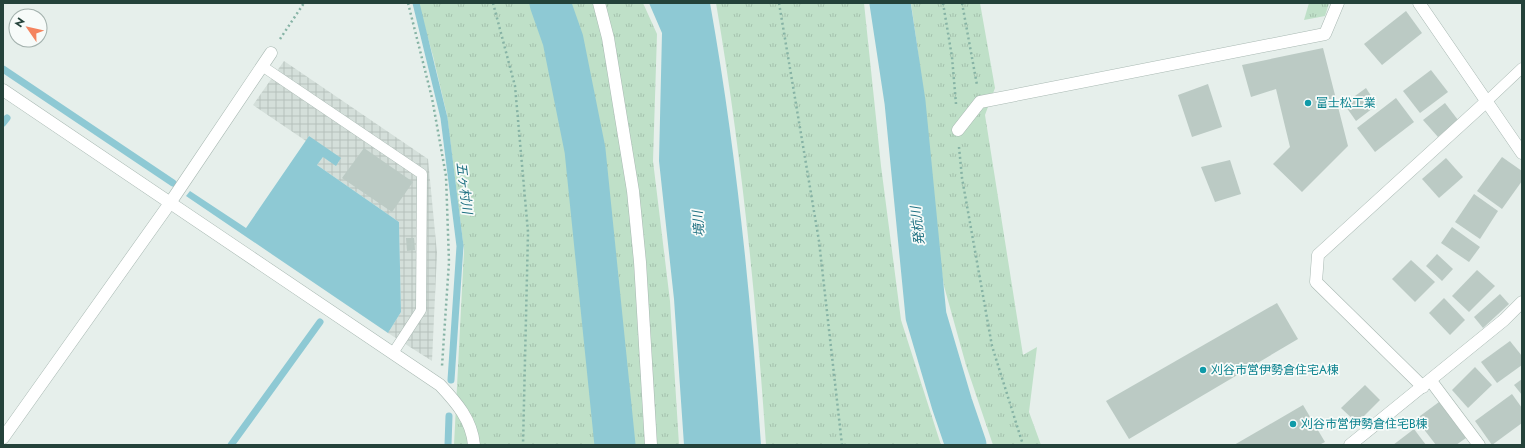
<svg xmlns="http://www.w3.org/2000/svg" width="1525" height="448" font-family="Jost,'Noto Sans JP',sans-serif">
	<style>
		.industrial { fill: url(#industrial-grid) }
		.grass { fill: url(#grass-tufts) }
		.water { fill: #8ec9d4 }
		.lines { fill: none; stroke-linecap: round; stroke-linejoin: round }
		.stream { stroke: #8ec9d4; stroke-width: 7 }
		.river { stroke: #8ec9d4; stroke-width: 41 }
		.building { fill: #bbcac4 }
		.service-casing { stroke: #a8b8b2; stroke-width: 11 }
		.minor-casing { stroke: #a8b8b2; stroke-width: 13 }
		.path { stroke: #86b3a5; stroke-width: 2.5; stroke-dasharray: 2 3; stroke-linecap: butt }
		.service { stroke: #fff; stroke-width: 10 }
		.minor { stroke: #fff; stroke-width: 12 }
		.culture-dot { fill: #0f9aa8; stroke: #f7fbf9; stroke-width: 1.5 }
		.labels { text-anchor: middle; stroke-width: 3.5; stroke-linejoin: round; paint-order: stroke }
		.culture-label { font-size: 12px; fill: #0d838f; stroke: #f7fbf9; text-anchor: start }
		.water-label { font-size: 13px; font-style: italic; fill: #1c6f80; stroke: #f7fbf9 }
	</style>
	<defs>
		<pattern id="industrial-grid" width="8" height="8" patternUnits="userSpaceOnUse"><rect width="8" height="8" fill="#d4dfda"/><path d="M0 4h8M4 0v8" fill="none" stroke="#b6c1bc"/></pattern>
		<pattern id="grass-tufts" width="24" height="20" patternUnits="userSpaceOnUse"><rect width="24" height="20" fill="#bfe0c8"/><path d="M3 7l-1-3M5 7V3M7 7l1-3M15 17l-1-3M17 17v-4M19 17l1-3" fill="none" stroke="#a4c1ad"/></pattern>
	</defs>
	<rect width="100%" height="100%" fill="#e6efeb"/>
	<polygon class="industrial" points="284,61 428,159 437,253 432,361 388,333 401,312 399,222 317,165 323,157 309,136 306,141 253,105"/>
	<g class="grass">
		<polygon points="418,3 643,3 657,34 653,161 670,301 679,445 454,445 464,250 447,115 433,56"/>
		<path d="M716,3H864L881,166L901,320L941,445H766C756,297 741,149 716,3Z"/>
		<polygon points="911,3 980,3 995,88 985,115 1023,355 1037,347 1029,412 1041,445 993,445 966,365 944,286 928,189 918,52"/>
		<polygon points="1309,3 1329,3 1325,16 1304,20"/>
	</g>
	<g class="water">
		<path d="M649,3H710C736,149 751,297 761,445H684L674,299L659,161L662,33Z"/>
		<polygon points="309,136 341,158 336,166 323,157 317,165 399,222 401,312 388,333 186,196 190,191 246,228"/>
	</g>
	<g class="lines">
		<g class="stream">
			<polyline points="416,3 444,118 460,246 451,380"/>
			<polyline points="3,69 173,183"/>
			<polyline points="3,123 7,118"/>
			<polyline points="231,445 320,322"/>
			<polyline points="448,445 449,416"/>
		</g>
		<g class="river">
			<polyline points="550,3 563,40 585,150 615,445"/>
			<polyline points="890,3 905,102 926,316 952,404 966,445"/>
		</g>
	</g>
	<g class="building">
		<polygon points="1406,11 1422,33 1382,65 1364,44"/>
		<polygon points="1323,48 1348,146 1302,192 1273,164 1290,147 1276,89 1251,97 1242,65"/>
		<polygon points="1431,70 1448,92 1420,113 1403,91"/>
		<polygon points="1208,84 1222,127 1192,137 1178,95"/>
		<polygon points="1366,88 1377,105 1356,121 1344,104"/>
		<polygon points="1396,98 1414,122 1375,152 1357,128"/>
		<polygon points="1445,103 1458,120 1438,137 1423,120"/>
		<polygon points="364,148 413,182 392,212 342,178"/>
		<polygon points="1502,157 1522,171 1522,181 1502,209 1477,191"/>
		<polygon points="1446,158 1463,177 1439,198 1422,179"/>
		<polygon points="1230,160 1241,194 1215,202 1201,167"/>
		<polygon points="1474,194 1498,211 1480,239 1455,222"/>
		<polygon points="1452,227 1480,247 1469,262 1441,243"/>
		<polygon points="406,238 414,238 415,250 407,251"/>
		<polygon points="1437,254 1453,269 1442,281 1426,266"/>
		<polygon points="1411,260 1435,282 1415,302 1392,279"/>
		<polygon points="1477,270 1495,286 1469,312 1452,296"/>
		<polygon points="1500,294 1509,304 1483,328 1474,317"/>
		<polygon points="1444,298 1465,320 1450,335 1429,313"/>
		<polygon points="1277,303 1298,339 1129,439 1106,401"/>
		<polygon points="1510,341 1522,356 1522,365 1497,383 1481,362"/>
		<polygon points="1475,367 1492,385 1468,408 1452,390"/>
		<polygon points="1522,379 1522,395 1514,385"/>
		<polygon points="1365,385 1380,400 1357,423 1341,408"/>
		<polygon points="1512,394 1522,408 1522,423 1492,445 1475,421"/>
		<polygon points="1439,402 1466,438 1456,445 1436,445 1416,419"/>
		<polygon points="1303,405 1325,442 1319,445 1234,445"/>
		<polygon points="1414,429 1426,445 1393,445"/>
	</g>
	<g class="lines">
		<defs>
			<g id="service">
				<polyline points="262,66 422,174 421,310 393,353"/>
				<polyline points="1487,101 1522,68"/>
			</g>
			<g id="minor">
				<polyline points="599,3 608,38 633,191 640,262 651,445"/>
				<polyline points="1419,3 1522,153"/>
				<path d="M3,90L440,385C456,402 472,420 474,445"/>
				<polyline points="958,130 980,102 1325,34 1338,3"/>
				<polyline points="1431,381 1479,445"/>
				<polyline points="1423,387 1316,282 1318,255 1487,101"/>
				<polyline points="3,438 170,203 271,53"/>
				<polyline points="1350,445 1504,320 1522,302"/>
			</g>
		</defs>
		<use href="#service" class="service-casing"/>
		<use href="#minor" class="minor-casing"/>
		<g class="path">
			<polyline points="408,3 432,98 446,176 449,262 442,366"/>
			<polyline points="493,3 515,86 528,232 523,445"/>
			<polyline points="779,3 819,241 842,445"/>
			<polyline points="943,3 952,57 956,104"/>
			<polyline points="962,3 977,85"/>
			<polyline points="280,39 304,3"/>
			<polyline points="959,147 962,178 992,346 1023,445"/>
		</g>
		<use href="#service" class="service"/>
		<use href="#minor" class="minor"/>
	</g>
	<g class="culture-dot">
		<circle cx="1308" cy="103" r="4"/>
		<circle cx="1203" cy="370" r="4"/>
		<circle cx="1293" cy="424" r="4"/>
	</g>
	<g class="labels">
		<g class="culture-label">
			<text x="1316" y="107">富士松工業</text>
			<text x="1211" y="374">刈谷市営伊勢倉住宅A棟</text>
			<text x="1301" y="428">刈谷市営伊勢倉住宅B棟</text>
		</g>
		<g class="water-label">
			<text transform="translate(465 188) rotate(83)" y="5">五ヶ村川</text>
			<text transform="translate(698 224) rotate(-95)" y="5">境川</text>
			<text transform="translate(917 226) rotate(-96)" y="5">発杭川</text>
		</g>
	</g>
	<rect width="1525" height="448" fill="none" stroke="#24423a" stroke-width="8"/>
	<g transform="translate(28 28) rotate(304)"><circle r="19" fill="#f7fbf9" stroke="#a3b1ad"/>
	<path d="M0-3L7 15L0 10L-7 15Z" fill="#f4845f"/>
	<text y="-6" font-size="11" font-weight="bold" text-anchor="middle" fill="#24423a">N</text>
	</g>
</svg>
